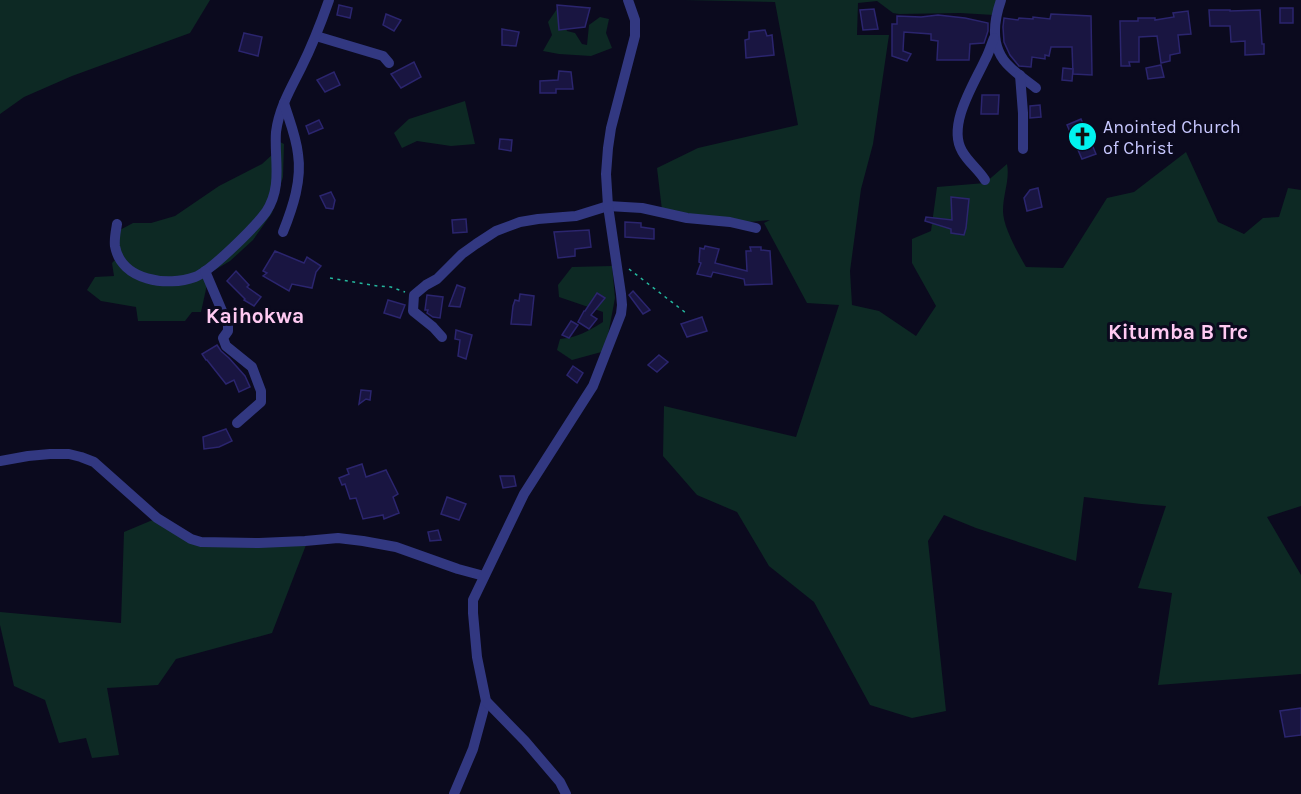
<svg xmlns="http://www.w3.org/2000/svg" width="1301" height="794" font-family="Karla,sans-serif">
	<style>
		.green { fill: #0d2924 }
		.building { fill: #191541; stroke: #2b256e; stroke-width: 1.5 }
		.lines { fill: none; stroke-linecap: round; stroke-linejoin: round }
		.path { stroke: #24b79d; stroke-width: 1.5; stroke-dasharray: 3 4.5; stroke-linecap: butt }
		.minor { stroke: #323881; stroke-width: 10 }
		.labels { text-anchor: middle; stroke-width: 6; stroke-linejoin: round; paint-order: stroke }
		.poi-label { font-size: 18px; fill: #c8c8ff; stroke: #0b0a1e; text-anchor: start }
		.quarter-label { font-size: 21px; font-weight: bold; fill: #ffcaf2; stroke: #0b0a1e }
	</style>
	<rect width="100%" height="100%" fill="#0b0a1e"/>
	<g class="green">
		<polygon points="0,0 210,0 190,33 72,76 24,97 0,114"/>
		<path d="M684,0H1000L994,15L960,13L899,14L893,13L877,1L858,3L857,35H889L873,144L861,189L850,271L852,305L879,311L916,336L936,306L912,263V239L931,231L937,187L985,183L1007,164C1010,180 1003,194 1003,211C1003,227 1018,253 1026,267L1063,268L1107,198L1134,192L1186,152L1218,222L1244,234L1263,218L1279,217L1288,188L1301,190V506L1267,517L1301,575V674L1158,685L1172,593L1138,588L1166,506L1141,504L1084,497L1076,561L976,528L944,515L928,541L946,711L912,718L870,705L814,602L769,566L737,512L697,495L663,456L664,406L796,437L839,305L807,303L764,223L770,220L740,223L662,210L657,168L698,148L798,125L775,2Z"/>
		<polygon points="557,9 567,31 575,33 582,44 587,45 589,25 600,17 609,19 606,33 612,48 591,56 559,54 543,51 552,35 548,22"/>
		<polygon points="465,101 475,144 451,146 417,141 402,148 394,133 409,119"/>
		<polygon points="274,139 284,144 283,177 272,213 253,240 230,261 203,277 208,280 201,312 192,312 185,321 138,321 136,307 101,301 87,290 95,277 114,276 112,263 117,258 118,231 133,223 151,223 175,216 219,186 262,164 273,154"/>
		<path d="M612,266L615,298L605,351L572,360L557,350L560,339C576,338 589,331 603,322V312L559,297L558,285L572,267Z"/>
		<polygon points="155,519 193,543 306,545 272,633 176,659 158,685 107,688 119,755 92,758 86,738 59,743 45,700 14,686 0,625 0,612 121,623 124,532"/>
	</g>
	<g class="building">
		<polygon points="339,5 352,8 350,18 337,15"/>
		<polygon points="557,5 590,8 585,27 559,30"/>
		<rect x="1280" y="8" width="13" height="15"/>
		<polygon points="874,9 878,29 863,30 860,10"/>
		<polygon points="1209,10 1230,10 1230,11 1260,10 1262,44 1264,44 1264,54 1245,55 1245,41 1231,42 1230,26 1210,26"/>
		<polygon points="1188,11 1191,34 1178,35 1180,53 1170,55 1170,61 1161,63 1157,36 1139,37 1139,62 1129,62 1130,66 1121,66 1120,21 1138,21 1138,18 1155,18 1155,20 1174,17 1173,13"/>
		<polygon points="386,14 401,20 394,31 383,25"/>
		<polygon points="1051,14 1091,16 1092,75 1073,74 1072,47 1051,47 1049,56 1045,55 1045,59 1032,57 1031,67 1019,66 1010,55 1004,42 1003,27 1004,18 1018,20 1019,18 1033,19 1033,17 1050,19"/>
		<polygon points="938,15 965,18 988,23 988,31 984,43 970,44 969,60 937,60 938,41 931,40 931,34 904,32 903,51 911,54 907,61 892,56 892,24 897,24 897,16 921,17"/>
		<polygon points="502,29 519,32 516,46 502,45"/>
		<polygon points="765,30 767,36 772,35 774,55 746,58 745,40 749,39 749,32"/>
		<polygon points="244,33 262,37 258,56 239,51"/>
		<polygon points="414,62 421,77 401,88 391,74"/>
		<polygon points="1161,65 1164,77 1148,79 1146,68"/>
		<polygon points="1063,68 1073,69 1072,81 1062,80"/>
		<polygon points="559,71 571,72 573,89 556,89 556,93 540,93 540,81 558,80"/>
		<polygon points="334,72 340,85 325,92 317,80"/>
		<polygon points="982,95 999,95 998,114 981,114"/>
		<polygon points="1040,105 1041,117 1030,118 1030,106"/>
		<polygon points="1081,119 1096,154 1082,159 1067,125"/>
		<polygon points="319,120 323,128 309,134 306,126"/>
		<polygon points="500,139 512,140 511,151 499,149"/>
		<polygon points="1038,188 1042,207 1027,211 1024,198 1030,190"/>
		<polygon points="331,192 335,200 333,209 326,208 320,196"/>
		<polygon points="951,197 969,199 966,228 964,235 951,233 951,229 925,221 926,217 952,220"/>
		<polygon points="466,219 467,232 453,233 452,220"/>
		<polygon points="625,222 641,223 641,227 654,229 654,239 625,237"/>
		<polygon points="589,230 591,247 575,249 575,256 558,258 554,232"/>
		<polygon points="705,246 719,249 715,263 747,271 746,251 751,251 750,247 761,247 761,250 770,251 772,284 745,285 744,279 713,272 711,277 697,274 701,263 699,262 700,248 704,249"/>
		<polygon points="275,251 304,263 307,257 321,266 316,272 312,288 292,284 289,291 263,276 267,273 263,271"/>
		<polygon points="236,271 249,285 247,287 261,297 254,306 244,300 245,299 227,281"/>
		<polygon points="457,285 465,288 460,307 449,306"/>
		<polygon points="633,291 650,310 643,314 629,295"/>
		<polygon points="597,293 605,298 591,315 597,319 589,329 578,322 584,311 585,311"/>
		<polygon points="520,294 534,296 531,325 511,324 513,306 515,300 519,301"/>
		<polygon points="427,295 443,297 440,318 433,317 427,313 428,310 425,310"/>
		<polygon points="388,300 405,305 400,318 384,313"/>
		<polygon points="702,317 707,331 687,337 681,324"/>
		<polygon points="571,321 578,325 569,338 562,335"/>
		<polygon points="456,330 472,335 466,359 458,356 460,340 455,339"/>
		<polygon points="217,345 221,351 229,358 245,376 250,387 239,392 234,380 226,384 207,360 206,360 202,354"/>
		<polygon points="659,355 668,362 657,372 648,365"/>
		<polygon points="573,366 583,373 577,383 567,375"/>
		<polygon points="361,390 371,391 370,400 366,399 359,404"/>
		<polygon points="226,429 232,441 219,447 204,449 203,437"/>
		<polygon points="362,464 366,477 386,470 398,494 393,497 399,513 384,519 383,515 363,519 356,498 350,499 345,484 342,485 339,478 349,474 347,469"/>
		<polygon points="500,476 514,476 516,486 503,488"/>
		<polygon points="447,497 466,504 459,520 441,514"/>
		<polygon points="438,530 441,540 430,541 428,532"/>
		<polygon points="1301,708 1301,735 1285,737 1280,711"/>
	</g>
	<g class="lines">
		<g class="path">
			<polyline points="629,269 686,313"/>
			<polyline points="330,278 378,286 391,287 405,292"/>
		</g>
		<g class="minor">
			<path d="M1001,0C993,23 990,49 1010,67C1018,75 1027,81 1036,88"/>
			<polyline points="316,36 383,56 389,63"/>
			<polyline points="1020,75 1023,113 1023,149"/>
			<path d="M985,180C978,169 968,162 962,151C947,125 974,84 985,60C989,53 991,45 994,38"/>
			<path d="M117,224C116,231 114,239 115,246C121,281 168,287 195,277C211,271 255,227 266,212C283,187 274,159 276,132C279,108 291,88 301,68C312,46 321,23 329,0"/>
			<path d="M283,232C293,207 302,180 298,154C296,136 289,120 284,103"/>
			<polyline points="205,271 228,325 228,331 223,338 226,346 252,367 261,391 261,402 237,423"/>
			<polyline points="442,337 433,327 413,311 414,295 426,285 437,279 462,254 476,244 496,231 520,222 538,219 576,216 608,206 642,208 687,218 730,222 756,228"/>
			<polyline points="0,461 28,456 50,454 69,454 81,457 94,462 157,518 191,539 201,542 259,543 305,541 338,538 363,541 396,547 458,569 484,576"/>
			<polyline points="454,794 473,749 486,701"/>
			<polyline points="566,794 560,782 525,741 486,701 477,657 473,613 473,600 524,494 593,386 621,314 622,305 621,294 608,206 606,174 608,148 611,128 635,36 635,20 628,0"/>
		</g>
	</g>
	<defs>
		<symbol id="church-disc" viewBox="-11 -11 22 22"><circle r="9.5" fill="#00f3ef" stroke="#0b0a1e"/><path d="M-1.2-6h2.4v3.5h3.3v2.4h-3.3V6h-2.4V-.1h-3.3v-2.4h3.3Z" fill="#111"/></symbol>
	</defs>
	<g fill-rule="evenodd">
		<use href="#church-disc" x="1066" y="120" width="33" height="33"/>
	</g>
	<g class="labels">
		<g class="poi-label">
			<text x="1103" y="133">Anointed Church<tspan x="1103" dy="21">of Christ</tspan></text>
		</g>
		<g class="quarter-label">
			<text x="255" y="323">Kaihokwa</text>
			<text x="1178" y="339">Kitumba B Trc</text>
		</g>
	</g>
</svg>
